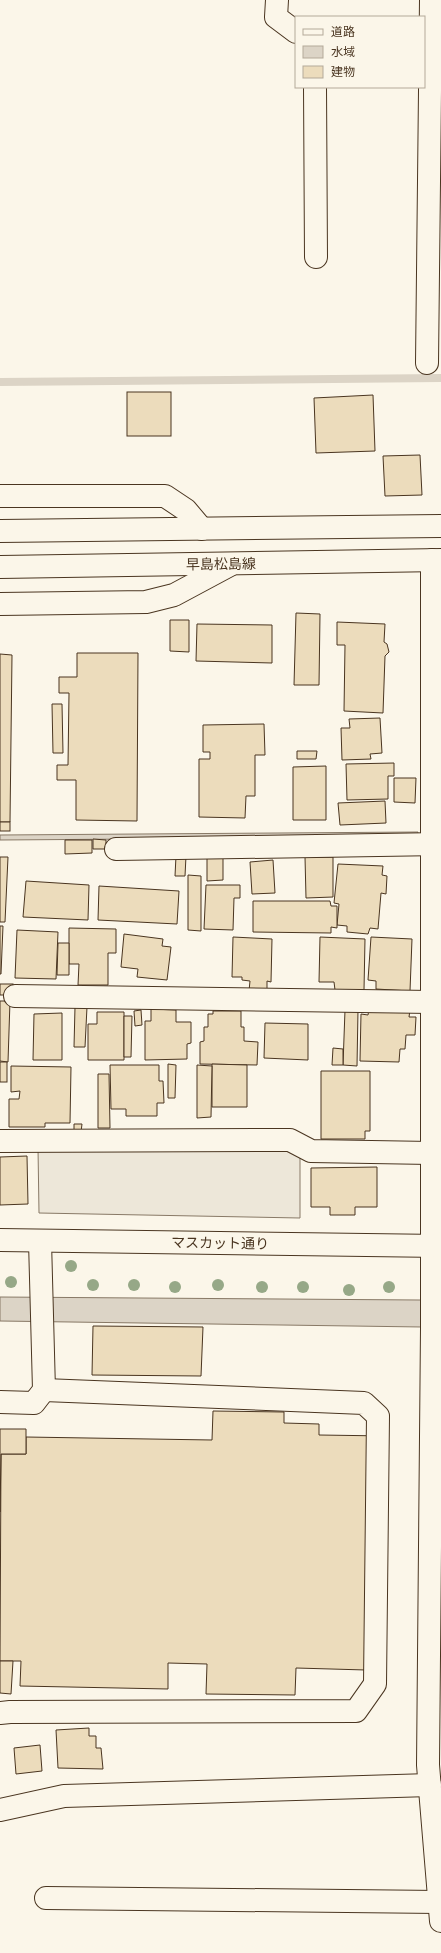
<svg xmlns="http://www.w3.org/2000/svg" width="441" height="1953" font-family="Signika,'Noto Sans JP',sans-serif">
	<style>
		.parking { fill: #ede7d9; stroke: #887966 }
		.water { fill: #dcd4c6; stroke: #887966 }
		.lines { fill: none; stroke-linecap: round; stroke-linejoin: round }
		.stream { stroke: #dcd4c6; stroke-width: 8 }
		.building { fill: #ecdcbc; stroke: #4a3520 }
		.minor-casing { stroke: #4a3520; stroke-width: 24 }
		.major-casing { stroke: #4a3520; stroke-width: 24 }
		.minor { stroke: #fbf6e9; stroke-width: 22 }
		.major { stroke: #fbf6e9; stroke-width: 22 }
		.tree { fill: #96a887 }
		.labels { text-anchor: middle; stroke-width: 3; stroke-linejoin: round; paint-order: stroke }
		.street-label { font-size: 14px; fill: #4a3520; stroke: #fbf6e9 }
	</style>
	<rect width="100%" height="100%" fill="#fbf6e9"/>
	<polygon class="parking" points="38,1148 288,1148 300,1155 300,1218 39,1213"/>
	<g class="water">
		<polygon points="418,832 417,837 0,840 0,835"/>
		<polygon points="0,1297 420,1300 441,1301 422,1327 0,1321"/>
	</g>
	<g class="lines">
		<polyline class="stream" points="0,382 441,378"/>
	</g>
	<g class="building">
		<rect x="127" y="392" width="44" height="44"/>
		<polygon points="373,395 375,451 316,453 314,398"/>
		<polygon points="420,455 422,495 385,496 383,456"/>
		<polygon points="296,613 320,614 319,685 294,685"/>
		<polygon points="170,620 189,620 189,652 170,651"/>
		<polygon points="337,622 385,624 384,642 387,644 389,652 385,656 383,713 344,711 345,645 337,645"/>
		<polygon points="197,624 272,625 272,663 196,661"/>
		<polygon points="77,653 138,653 137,821 76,820 76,780 57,780 57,765 68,765 69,693 59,693 59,677 77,677"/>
		<polygon points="0,654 12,655 10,822 0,822"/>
		<polygon points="52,704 62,704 63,753 53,753"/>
		<polygon points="380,718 382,753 370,754 371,759 342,760 341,728 350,728 349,719"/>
		<polygon points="264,724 265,755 255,755 255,796 246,796 245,818 199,817 199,759 210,759 210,752 203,752 203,725"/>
		<polygon points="297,751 317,751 316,759 297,759"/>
		<polygon points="394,763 394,776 388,776 388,799 347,800 346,764"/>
		<polygon points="326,766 326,820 293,820 293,767"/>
		<polygon points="394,778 416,778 415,803 394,802"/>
		<polygon points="385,801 386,823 340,825 338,803"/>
		<rect x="0" y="822" width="10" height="9"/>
		<polygon points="93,839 106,840 106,849 93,849"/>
		<polygon points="65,840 92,840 92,853 65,854"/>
		<polygon points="176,856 186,856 185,876 175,876"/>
		<polygon points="0,857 8,857 5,922 0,922"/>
		<polygon points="207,857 223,857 223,880 207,881"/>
		<polygon points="305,857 333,857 333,897 306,898"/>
		<polygon points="273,860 275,893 252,894 250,862"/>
		<polygon points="338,864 383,866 382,875 387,876 386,894 381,893 378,929 370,928 368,934 347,932 347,926 337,925 339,904 334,903"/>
		<polygon points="188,875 201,876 201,931 188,930"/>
		<polygon points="26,881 89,885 88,920 23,917"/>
		<polygon points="206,885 240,885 240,898 234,898 233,930 204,929"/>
		<polygon points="99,886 179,891 177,924 98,920"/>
		<polygon points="253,901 330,901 331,906 337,906 337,928 331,927 331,933 253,932"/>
		<polygon points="0,926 3,926 1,974 0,974"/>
		<polygon points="69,928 116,929 116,953 108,953 108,985 78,985 79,964 69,964"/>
		<polygon points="17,930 58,932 56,979 15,978"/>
		<polygon points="124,934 163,939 162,946 171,947 167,980 137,977 138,969 121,967"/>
		<polygon points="233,937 272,939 271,982 267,981 267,991 249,991 250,981 242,980 242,977 232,977"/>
		<polygon points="320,937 365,939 364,990 335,990 334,982 319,982"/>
		<polygon points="371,937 412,939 410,991 376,989 376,981 368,980"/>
		<polygon points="58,943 69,943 69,975 57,975"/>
		<rect x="0" y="984" width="13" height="11"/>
		<polygon points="0,1001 10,1001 8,1062 0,1061"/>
		<polygon points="75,1007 87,1007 85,1047 74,1047"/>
		<polygon points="151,1009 176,1010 176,1022 191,1022 191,1043 187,1044 187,1059 145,1060 145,1021 151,1021"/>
		<polygon points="369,1009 410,1010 409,1017 416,1017 415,1035 406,1035 405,1049 400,1049 399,1062 360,1061 361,1014 368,1015"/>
		<polygon points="141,1010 142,1025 135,1026 134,1011"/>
		<polygon points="345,1010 358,1010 357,1066 343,1065"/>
		<polygon points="213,1011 241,1011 241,1027 244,1027 244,1041 258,1042 257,1065 200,1064 200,1042 204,1041 204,1027 208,1027 208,1014 213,1014"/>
		<polygon points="97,1012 124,1012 124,1060 88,1060 88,1024 97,1024"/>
		<polygon points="62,1013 62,1060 33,1060 34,1014"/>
		<polygon points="124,1016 132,1016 131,1057 124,1057"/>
		<polygon points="265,1023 308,1024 308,1060 264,1058"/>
		<polygon points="333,1048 343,1049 343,1065 332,1065"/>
		<rect x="0" y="1062" width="7" height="20"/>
		<polygon points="168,1064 176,1065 175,1098 168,1098"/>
		<polygon points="212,1064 247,1065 247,1107 212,1107"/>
		<polygon points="110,1065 159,1065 159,1081 163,1081 164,1103 157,1103 157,1116 126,1116 126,1109 111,1109"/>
		<polygon points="197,1065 212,1066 211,1117 197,1118"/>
		<polygon points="11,1066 71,1067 70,1123 45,1123 45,1127 9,1127 9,1099 19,1099 20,1091 11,1092"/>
		<polygon points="321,1071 370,1071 370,1131 365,1131 365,1139 321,1139"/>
		<polygon points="98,1074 109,1074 110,1128 98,1128"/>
		<polygon points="74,1124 82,1124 81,1132 74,1132"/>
		<polygon points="27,1156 28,1204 0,1205 0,1157"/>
		<polygon points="377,1167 377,1207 355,1207 355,1215 330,1215 330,1207 311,1207 311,1168"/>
		<polygon points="93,1326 203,1327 201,1376 92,1375"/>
		<polygon points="213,1411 284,1412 284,1423 319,1424 319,1435 387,1436 366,1670 296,1668 295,1695 206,1694 207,1664 168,1663 168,1689 20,1686 21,1661 0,1661 1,1454 26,1454 26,1437 212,1440"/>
		<polygon points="0,1429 26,1429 26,1454 1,1454 0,1512"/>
		<polygon points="0,1661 13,1661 11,1694 0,1693"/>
		<polygon points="89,1728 89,1736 96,1736 96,1748 101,1748 103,1769 58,1768 56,1730"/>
		<polygon points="40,1745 42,1771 16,1774 14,1748"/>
	</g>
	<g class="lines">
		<defs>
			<g id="minor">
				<polyline points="277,0 276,17 296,32"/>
				<polyline points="315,87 316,257"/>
				<polyline points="427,363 431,0"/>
				<polyline points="432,560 432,1328 428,1765 441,1921"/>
				<polyline points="116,849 441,844"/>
				<polyline points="15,996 431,1002"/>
				<polyline points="0,1141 290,1140 311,1151 431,1153"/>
				<polyline points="0,1240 441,1246"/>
				<polyline points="0,1402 34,1403 44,1390 40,1241"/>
				<polyline points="0,1713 10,1712 356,1711 375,1684 378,1416 364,1403 44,1390"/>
				<polyline points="0,1810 64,1796 430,1785"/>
				<polyline points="46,1898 439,1902"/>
			</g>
			<g id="major">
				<polyline points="0,496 165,496 186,510 202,529"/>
				<polyline points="0,531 441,526"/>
				<polyline points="0,567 441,560"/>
				<polyline points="0,604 146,602 174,595 230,565"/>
			</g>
		</defs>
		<use href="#minor" class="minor-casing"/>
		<use href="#major" class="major-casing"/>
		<use href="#minor" class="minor"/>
		<use href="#major" class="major"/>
	</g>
	<g class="tree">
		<circle cx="71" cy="1266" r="6"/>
		<circle cx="11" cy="1282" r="6"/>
		<circle cx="93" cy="1285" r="6"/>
		<circle cx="134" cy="1285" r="6"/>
		<circle cx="218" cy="1285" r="6"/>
		<circle cx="175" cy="1287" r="6"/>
		<circle cx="262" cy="1287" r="6"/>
		<circle cx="303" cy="1287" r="6"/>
		<circle cx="389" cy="1287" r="6"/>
		<circle cx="349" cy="1290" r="6"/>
	</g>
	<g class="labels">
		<g class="street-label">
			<text transform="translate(221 564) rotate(-1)" y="5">早島松島線</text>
			<text transform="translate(220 1243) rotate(1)" y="5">マスカット通り</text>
		</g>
	</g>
	<rect x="295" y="16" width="130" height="72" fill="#fbf6e9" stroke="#b4a999"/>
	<rect x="303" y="29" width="20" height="6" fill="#fbf6e9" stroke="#b4a999"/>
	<text x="331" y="36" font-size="12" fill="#4a3520">道路</text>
	<rect x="303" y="46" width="20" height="12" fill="#dcd4c6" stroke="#b4a999"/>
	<text x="331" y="56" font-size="12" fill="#4a3520">水域</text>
	<rect x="303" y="66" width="20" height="12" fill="#ecdcbc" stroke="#b4a999"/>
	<text x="331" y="76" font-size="12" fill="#4a3520">建物</text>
</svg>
